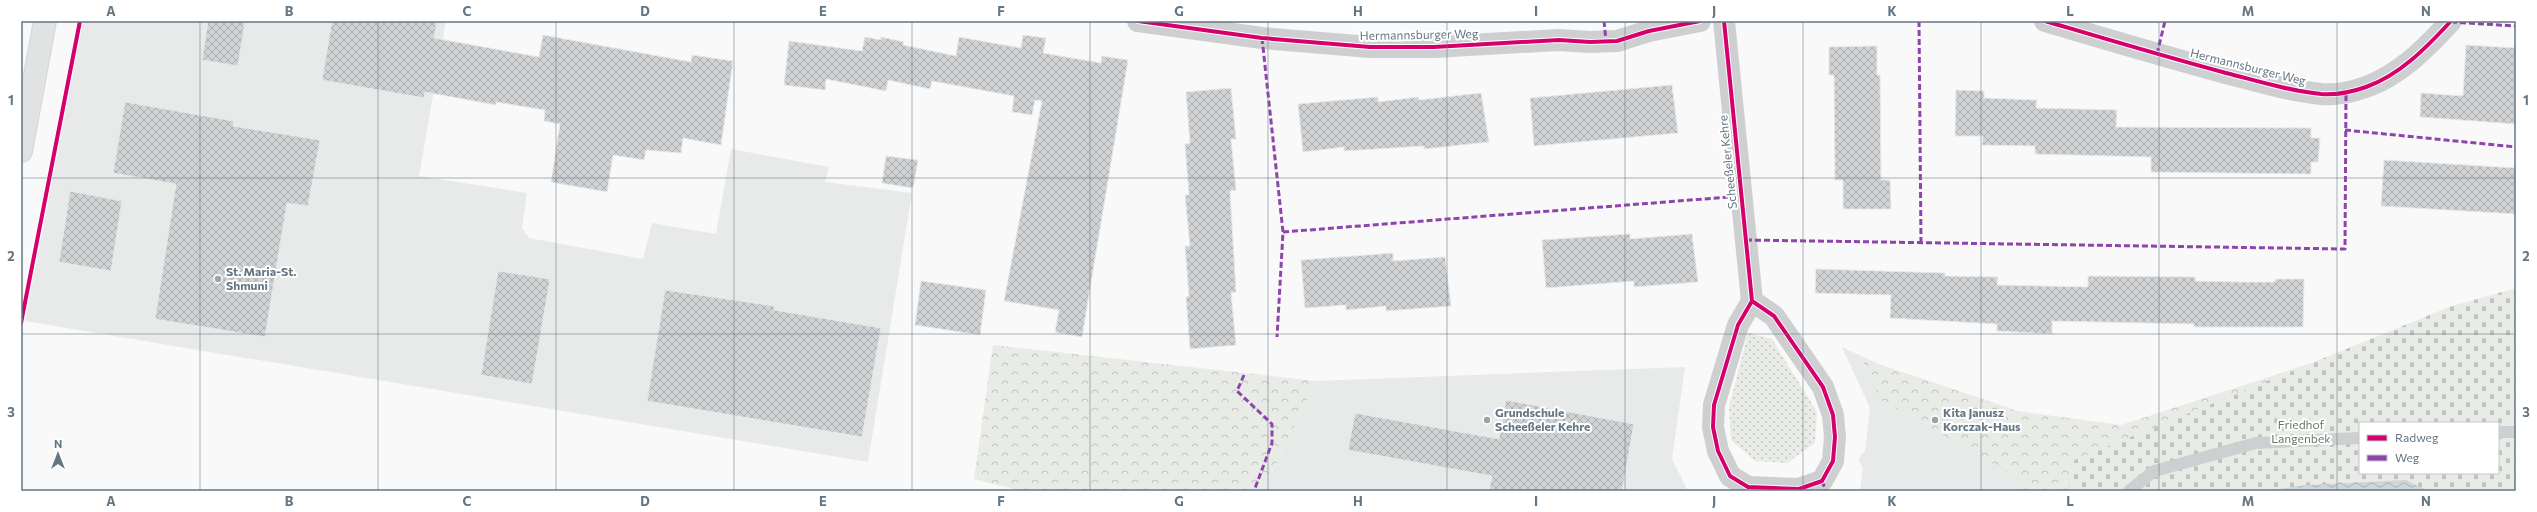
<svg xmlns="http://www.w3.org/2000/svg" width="2537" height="512" font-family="Commissioner,sans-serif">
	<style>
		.built { fill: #e8e9e9 }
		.grass { fill: url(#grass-dots) }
		.forest { fill: url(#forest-crowns) }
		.cemetery { fill: url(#cemetery-stones); fill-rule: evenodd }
		.water { fill: url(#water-waves) }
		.building { fill: url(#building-cross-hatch); stroke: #e8e8e8 }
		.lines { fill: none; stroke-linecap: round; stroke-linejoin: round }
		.secondary-casing { stroke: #d5d6d7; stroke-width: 24 }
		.lane { stroke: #cecfd0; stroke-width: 12 }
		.street { stroke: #cecfd0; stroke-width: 22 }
		.secondary { stroke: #e1e2e2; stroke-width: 22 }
		.quiet { stroke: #8e44ad; stroke-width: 3; stroke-dasharray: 6 3; stroke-linecap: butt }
		.cycleway-casing { stroke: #fff; stroke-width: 6 }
		.cycleway { stroke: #d6006c; stroke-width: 4 }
		.grid { fill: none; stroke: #657683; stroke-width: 1; stroke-opacity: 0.55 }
		.poi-dot { fill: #99a4ac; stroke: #fff; stroke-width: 1.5 }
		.labels { text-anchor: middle; stroke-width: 4; stroke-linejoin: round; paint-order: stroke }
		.street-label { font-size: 12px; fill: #657683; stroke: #fff }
		.poi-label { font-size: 12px; font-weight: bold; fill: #657683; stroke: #fff; text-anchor: start }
		.park-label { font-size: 12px; fill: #687a64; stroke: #fff }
		.neatline { fill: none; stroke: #657683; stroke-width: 1.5 }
		.grid-label { font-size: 13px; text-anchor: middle; font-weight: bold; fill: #657683 }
	</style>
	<defs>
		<pattern id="grass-dots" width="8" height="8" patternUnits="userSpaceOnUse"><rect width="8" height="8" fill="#e8ebe6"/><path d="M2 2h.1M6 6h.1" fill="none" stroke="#c0c3c0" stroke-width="1.8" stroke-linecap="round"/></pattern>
		<pattern id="forest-crowns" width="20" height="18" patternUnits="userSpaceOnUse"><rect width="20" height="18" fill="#e8ebe6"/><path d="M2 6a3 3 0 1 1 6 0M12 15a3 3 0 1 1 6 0" fill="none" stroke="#c0c3c0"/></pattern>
		<pattern id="cemetery-stones" width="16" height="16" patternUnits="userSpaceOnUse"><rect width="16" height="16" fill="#e8ebe6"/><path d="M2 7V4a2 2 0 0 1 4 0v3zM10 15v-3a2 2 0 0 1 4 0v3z" fill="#c0c3c0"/></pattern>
		<pattern id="water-waves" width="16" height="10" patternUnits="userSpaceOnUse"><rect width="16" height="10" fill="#ced6d9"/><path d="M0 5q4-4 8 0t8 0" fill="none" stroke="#abb2b5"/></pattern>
		<pattern id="building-cross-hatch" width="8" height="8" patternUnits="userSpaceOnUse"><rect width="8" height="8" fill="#d0d2d3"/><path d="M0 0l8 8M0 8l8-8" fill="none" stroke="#acafb1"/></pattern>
	</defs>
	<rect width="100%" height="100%" fill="#f9f9f9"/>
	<g class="built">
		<polygon points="83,21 446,21 419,176 527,193 522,228 529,238 643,259 652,223 716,234 731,149 829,167 825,182 912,193 868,462 25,321"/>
		<polygon points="1842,347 2052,445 2045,491 1860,491 1863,468 1858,459 1865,451 1870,408"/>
		<polygon points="1685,367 1672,459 1688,491 1263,491 1316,381"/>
	</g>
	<polygon class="grass" points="1748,333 1772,339 1817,412 1815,443 1787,463 1755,461 1731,440 1729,407"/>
	<g class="forest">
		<polygon points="2379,341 2098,491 2019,491 2020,479 1881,400 1861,358 2018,411 2121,425"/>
		<polygon points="993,345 1316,381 1263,491 1022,491 974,479"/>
	</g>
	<path class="cemetery" d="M2516,288V491H2069L2072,461L2449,307ZM2360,423H2498V473H2360Z"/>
	<polygon class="water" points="2406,480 2429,491 2264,491 2308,485"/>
	<g class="building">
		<polygon points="208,21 245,21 238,66 202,60"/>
		<polygon points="332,21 437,21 434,38 539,57 543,35 691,62 692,55 733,61 721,145 683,138 681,153 646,150 644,160 613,155 607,192 551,182 560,124 544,121 545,110 496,102 496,105 425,92 424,98 322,80"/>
		<polygon points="1023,35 1046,38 1043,53 1101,63 1102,56 1128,60 1082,337 1055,332 1059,310 1004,301 1042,101 1035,100 1032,115 1012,112 1014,96 932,81 930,89 888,80 886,91 826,79 825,90 784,85 789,41 862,51 865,37 881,40 881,37 904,42 903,45 956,56 959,37 1021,48"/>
		<polygon points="2466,45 2516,48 2516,124 2420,117 2421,93 2463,96"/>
		<polygon points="1877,46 1877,75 1880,75 1881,180 1890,180 1891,209 1843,209 1843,180 1835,180 1834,75 1829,75 1829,47"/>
		<polygon points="1672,85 1678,133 1534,146 1530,98"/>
		<polygon points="1231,88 1236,139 1231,139 1236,190 1230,191 1236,292 1231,293 1236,345 1190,349 1186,297 1189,296 1185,246 1190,246 1185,195 1189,195 1185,144 1190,143 1186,92"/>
		<polygon points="1956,90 1984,91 1984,98 2037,100 2036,108 2117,110 2116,127 2311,128 2311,138 2320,138 2318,162 2311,162 2311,174 2151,172 2151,157 2035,154 2035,146 1982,145 1983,136 1955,136"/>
		<polygon points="1481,93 1489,142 1424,149 1424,146 1344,151 1344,147 1303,152 1298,104 1378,97 1378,102 1418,97 1419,100"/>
		<polygon points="125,102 234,121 233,126 320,140 308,206 287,203 265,337 155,319 176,184 113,173"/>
		<polygon points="886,156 918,160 913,188 882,183"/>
		<polygon points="2384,160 2516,168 2516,214 2381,206"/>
		<polygon points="70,191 122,201 111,271 59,262"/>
		<polygon points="1630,234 1630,239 1692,234 1698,282 1634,287 1634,281 1546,288 1542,240"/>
		<polygon points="1393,253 1393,261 1445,257 1451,306 1386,311 1386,306 1346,310 1346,305 1305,308 1301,260"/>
		<polygon points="1816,269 1945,273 1945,276 1998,277 1997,285 2088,287 2088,276 2195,277 2195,281 2240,282 2275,282 2275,279 2304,279 2303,327 2194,327 2194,324 2052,321 2052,334 1997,331 1997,324 1890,318 1891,295 1815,293"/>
		<polygon points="498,271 550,279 532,384 481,375"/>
		<polygon points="921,281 986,290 980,335 915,325"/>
		<polygon points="665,290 774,306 774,310 881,328 862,437 647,401"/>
		<polygon points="1506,400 1634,424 1622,491 1489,491 1492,476 1348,450 1355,413 1499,439"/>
	</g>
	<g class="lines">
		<defs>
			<polyline id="secondary" points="21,151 45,21"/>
		</defs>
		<use href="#secondary" class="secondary-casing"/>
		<g class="lane">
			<polyline points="2498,432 2516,432"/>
			<polyline points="2129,491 2154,471 2256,443 2360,438"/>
		</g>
		<g class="street">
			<polyline points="1138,21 1262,38 1370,47 1434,47 1559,40 1590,42 1617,41 1649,31 1700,21"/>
			<polyline points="1724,21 1752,301 1738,325 1714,405 1713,427 1718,451 1730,476 1748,487 1799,489 1822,481 1833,461 1835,437 1833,415 1823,387 1774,316 1752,301"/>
			<path d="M2045,21C2106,39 2166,57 2226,73C2258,81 2289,91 2321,94C2335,95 2352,92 2366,87C2400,75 2427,47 2451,21"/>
		</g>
		<use href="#secondary" class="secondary"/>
		<g class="quiet">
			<polyline points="1604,21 1606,41"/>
			<polyline points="1919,21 1921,243"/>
			<polyline points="2451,22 2516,26"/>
			<polyline points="1262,38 1283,232 1277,337"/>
			<polyline points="2157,54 2165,21"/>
			<polyline points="2345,130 2516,147"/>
			<polyline points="1283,232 1742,196"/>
			<polyline points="1746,240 2345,249 2346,92"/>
			<polyline points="1244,375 1237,391 1272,424 1272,443 1254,491"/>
			<polyline points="1822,481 1826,491"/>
		</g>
		<defs>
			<g id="cycleway">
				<polyline points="1138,21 1262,38 1370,47 1434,47 1559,40 1590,42 1617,41 1649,31 1700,21"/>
				<polyline points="1724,21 1752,301 1738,325 1714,405 1713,427 1718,451 1730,476 1748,487 1799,489 1822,481 1833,461 1835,437 1833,415 1823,387 1774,316 1752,301"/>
				<path d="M2045,21C2106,39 2166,57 2226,73C2258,81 2289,91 2321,94C2335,95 2352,92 2366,87C2400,75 2427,47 2451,21"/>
				<polyline points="21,323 80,21"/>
			</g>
		</defs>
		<use href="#cycleway" class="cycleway-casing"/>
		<use href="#cycleway" class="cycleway"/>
	</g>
	<path class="grid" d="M200,21V491M378,21V491M556,21V491M734,21V491M912,21V491M1090,21V491M1268,21V491M1447,21V491M1625,21V491M1803,21V491M1981,21V491M2159,21V491M2337,21V491M21,178H2516M21,334H2516"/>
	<g class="poi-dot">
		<circle cx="218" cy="279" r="4"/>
		<circle cx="1487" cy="420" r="4"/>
		<circle cx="1935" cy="420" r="4"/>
	</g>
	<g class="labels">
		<g class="street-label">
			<text transform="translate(1419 35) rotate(-1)" y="4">Hermannsburger Weg</text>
			<text transform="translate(2248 67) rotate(14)" y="4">Hermannsburger Weg</text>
			<text transform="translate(1728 162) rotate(-96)" y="4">Scheeßeler Kehre</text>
		</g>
		<g class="poi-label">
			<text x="226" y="276">St. Maria-St.<tspan x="226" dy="14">Shmuni</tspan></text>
			<text x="1495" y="417">Grundschule<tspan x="1495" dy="14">Scheeßeler Kehre</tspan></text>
			<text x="1943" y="417">Kita Janusz<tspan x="1943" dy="14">Korczak-Haus</tspan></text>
		</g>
		<g class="park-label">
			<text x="2301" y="429">Friedhof<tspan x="2301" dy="14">Langenbek</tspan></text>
		</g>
	</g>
	<rect width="2537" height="512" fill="none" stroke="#ffffff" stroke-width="44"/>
	<rect x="2359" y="422" width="140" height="52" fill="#ffffff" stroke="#c1c8cd"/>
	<rect x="2367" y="435" width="20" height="6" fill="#d6006c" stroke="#c1c8cd"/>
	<text x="2395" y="442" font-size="12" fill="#657683">Radweg</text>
	<rect x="2367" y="455" width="20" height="6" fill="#8e44ad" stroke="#c1c8cd"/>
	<text x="2395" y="462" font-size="12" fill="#657683">Weg</text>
	<g transform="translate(58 454)" stroke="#ffffff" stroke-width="3" paint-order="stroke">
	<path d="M0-3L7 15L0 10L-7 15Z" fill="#657683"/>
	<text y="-6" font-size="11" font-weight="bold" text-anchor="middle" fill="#657683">N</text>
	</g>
	<rect x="22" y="22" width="2493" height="468" class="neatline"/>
	<g class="grid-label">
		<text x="111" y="16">A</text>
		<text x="289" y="16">B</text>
		<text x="467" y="16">C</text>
		<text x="645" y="16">D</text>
		<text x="823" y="16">E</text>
		<text x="1001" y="16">F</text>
		<text x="1179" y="16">G</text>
		<text x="1358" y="16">H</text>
		<text x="1536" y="16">I</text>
		<text x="1714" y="16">J</text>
		<text x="1892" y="16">K</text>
		<text x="2070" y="16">L</text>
		<text x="2248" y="16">M</text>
		<text x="2426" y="16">N</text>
		<text x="11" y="105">1</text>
		<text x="2526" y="105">1</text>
		<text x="11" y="261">2</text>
		<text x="2526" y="261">2</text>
		<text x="11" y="417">3</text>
		<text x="2526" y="417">3</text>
		<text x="111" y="506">A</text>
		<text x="289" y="506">B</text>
		<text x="467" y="506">C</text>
		<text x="645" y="506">D</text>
		<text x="823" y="506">E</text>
		<text x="1001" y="506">F</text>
		<text x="1179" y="506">G</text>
		<text x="1358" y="506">H</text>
		<text x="1536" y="506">I</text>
		<text x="1714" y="506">J</text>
		<text x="1892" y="506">K</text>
		<text x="2070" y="506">L</text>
		<text x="2248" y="506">M</text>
		<text x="2426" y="506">N</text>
	</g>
</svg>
